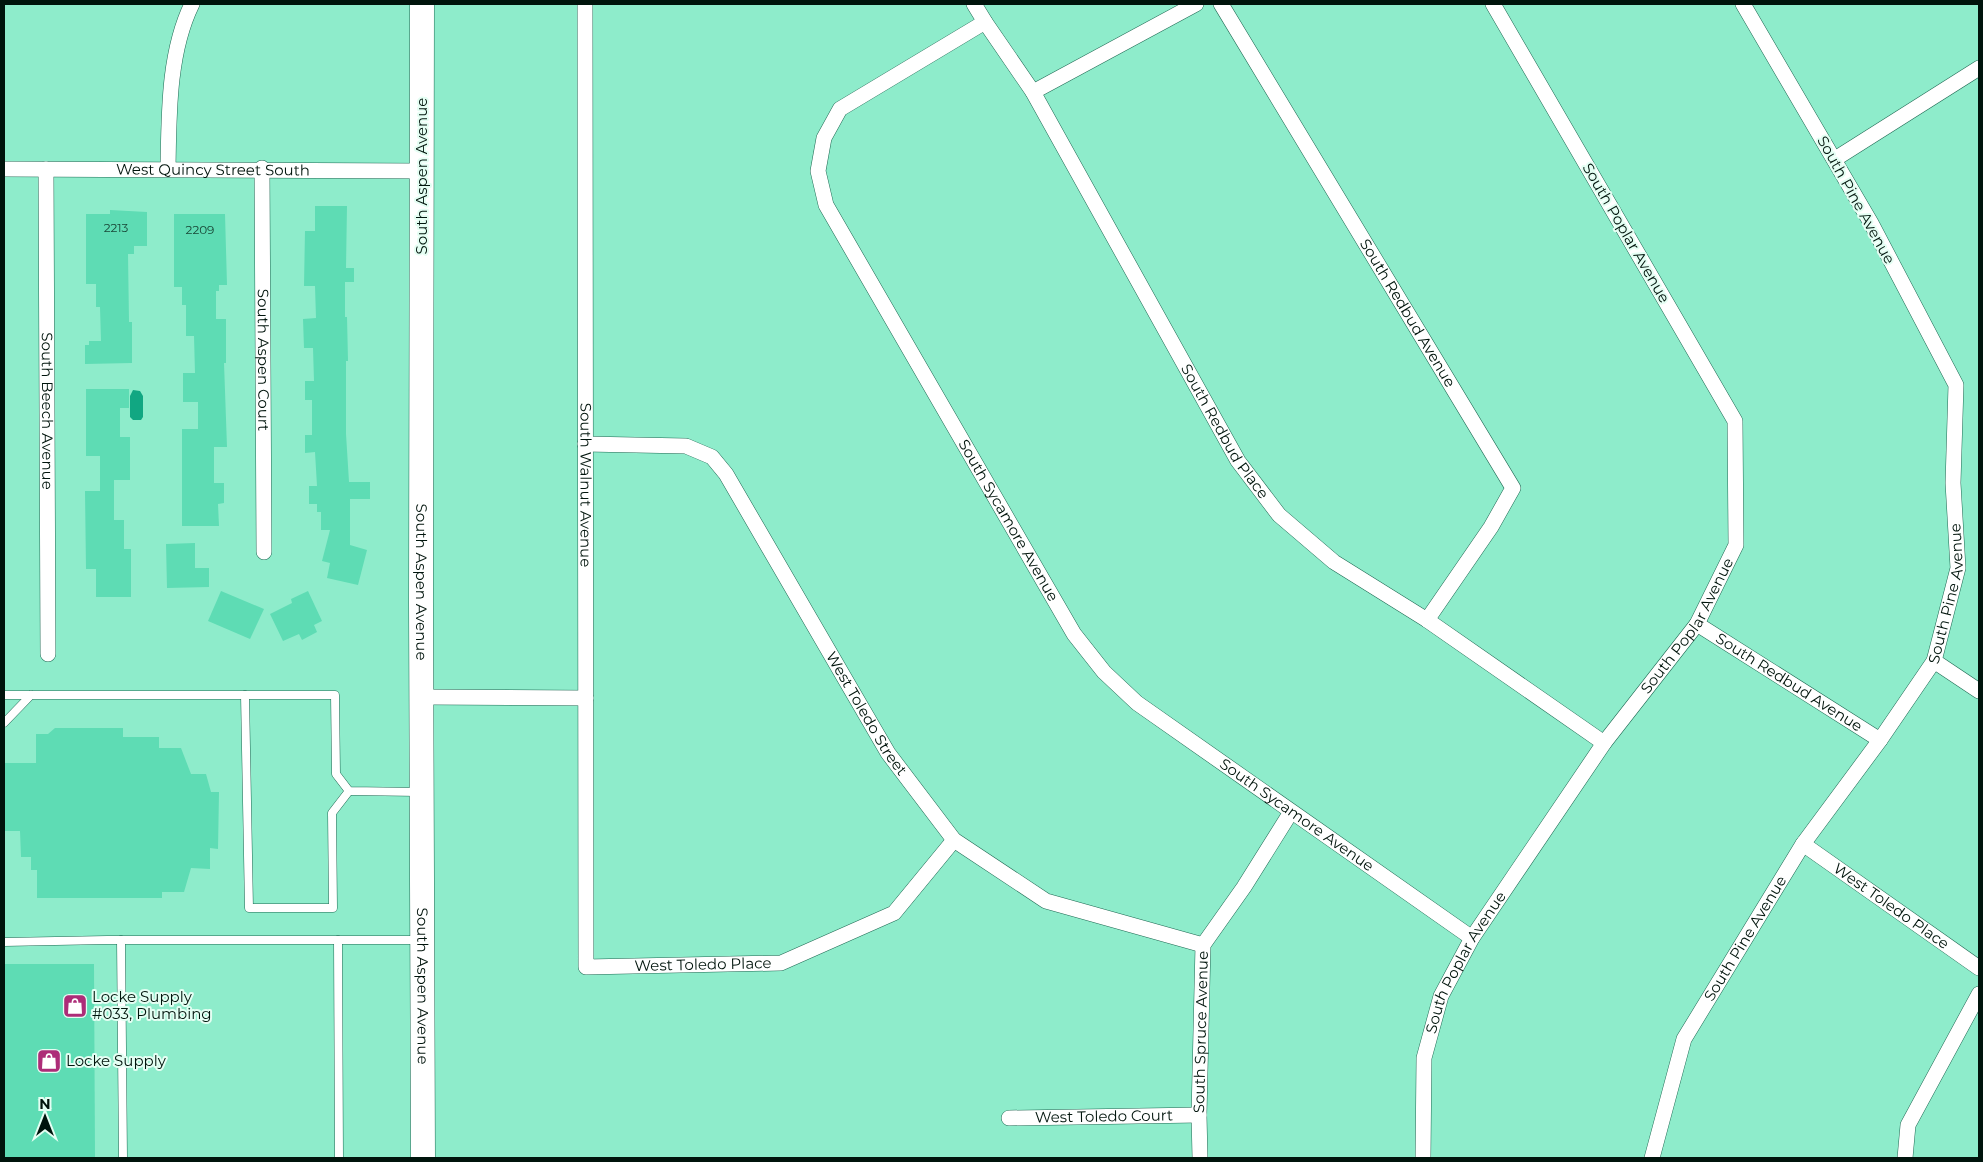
<svg xmlns="http://www.w3.org/2000/svg" width="1983" height="1162" font-family="Montserrat,sans-serif">
	<style>
		.water { fill: #11a782 }
		.building { fill: #5edcb4 }
		.lines { fill: none; stroke-linecap: round; stroke-linejoin: round }
		.lane-casing { stroke: #1f6953; stroke-width: 9 }
		.street-casing { stroke: #1f6953; stroke-width: 16 }
		.primary-casing { stroke: #1f6953; stroke-width: 25 }
		.lane { stroke: #fff; stroke-width: 8 }
		.street { stroke: #fff; stroke-width: 15 }
		.primary { stroke: #fff; stroke-width: 24 }
		.labels { text-anchor: middle; stroke-width: 4; stroke-linejoin: round; paint-order: stroke }
		.number-label { font-size: 12px; fill: #184636 }
		.street-label { font-size: 15px; fill: #00140c; stroke: #e4fef3 }
		.poi-label { font-size: 15px; fill: #00140c; stroke: #e4fef3; text-anchor: start }
	</style>
	<rect width="100%" height="100%" fill="#8eeccb"/>
	<polygon class="water" points="133,390 140,391 143,396 143,417 141,420 133,420 130,417 130,396"/>
	<g class="building">
		<polygon points="315,206 347,206 346,268 354,268 354,282 345,282 345,317 347,317 348,361 346,361 346,434 349,482 370,482 370,499 350,499 350,545 367,550 358,585 327,578 330,563 322,561 330,530 321,530 321,512 317,512 317,504 309,504 309,486 317,486 315,452 305,453 305,435 312,435 312,400 305,400 305,381 314,381 313,348 304,348 303,319 316,318 315,286 304,286 305,231 315,231"/>
		<polygon points="110,210 147,212 147,246 134,246 134,254 128,254 129,322 132,322 132,363 85,364 85,345 89,345 89,341 101,341 100,307 96,307 96,284 86,284 86,214 110,214"/>
		<polygon points="174,214 225,214 227,285 219,285 219,291 216,291 216,319 226,319 226,363 224,363 227,447 214,447 214,483 224,483 224,503 218,504 219,526 182,526 182,429 198,429 198,402 183,402 183,373 195,373 194,336 186,336 186,305 182,305 182,287 174,287"/>
		<polygon points="86,389 129,389 129,408 120,408 120,437 130,437 130,480 114,480 114,520 124,520 124,549 131,549 131,597 96,597 96,569 86,569 85,491 100,491 100,456 86,456"/>
		<polygon points="195,543 195,568 209,568 209,587 167,588 166,544"/>
		<polygon points="221,591 264,609 250,639 208,621"/>
		<polygon points="308,591 322,621 314,625 317,632 302,640 299,634 283,641 270,614 292,603 291,599"/>
		<polygon points="55,728 123,728 123,737 159,737 159,748 181,748 191,774 206,774 211,792 219,792 218,849 210,848 210,869 191,868 184,892 162,892 162,898 37,898 37,870 31,870 31,857 21,857 20,831 4,831 4,763 36,763 36,734 48,734"/>
		<polygon points="4,964 94,964 95,1158 4,1158"/>
	</g>
	<g class="lines">
		<defs>
			<g id="lane">
				<polyline points="4,695 335,695 336,774 349,791 419,792"/>
				<polyline points="245,695 249,908 333,908 332,813 349,791"/>
				<polyline points="4,723 31,695"/>
				<polyline points="121,940 123,1158"/>
				<polyline points="338,940 339,1158"/>
				<polyline points="4,942 107,940 419,940"/>
			</g>
			<g id="street">
				<path id="s1" d="M585,4L586,967L781,963L894,913L954,840"/>
				<path id="s2" d="M974,4L985,22L1033,92L1238,461L1279,515L1334,562L1427,620L1604,743"/>
				<path id="s3" d="M1221,4L1513,488L1491,527L1427,620"/>
				<path id="s4" d="M985,22L840,109L824,138L818,171L826,205L1074,634L1104,672L1137,703L1472,938"/>
				<polyline points="1033,92 1196,4"/>
				<polyline points="1835,159 1979,68"/>
				<path id="s5" d="M262,168L264,552"/>
				<path id="s6" d="M4,169L422,171"/>
				<path id="s7" d="M46,169L48,654"/>
				<path d="M168,169C169,115 168,53 192,4"/>
				<path id="s8" d="M585,444L686,446L712,457L726,474L888,753L954,840L1046,901L1203,945"/>
				<path id="s9" d="M1697,624L1880,740"/>
				<polyline points="1934,661 1979,691"/>
				<polyline points="421,697 586,698"/>
				<path id="s10" d="M1803,844L1979,968"/>
				<path id="s11" d="M1009,1118L1199,1115"/>
				<path id="s12" d="M1200,1158L1199,1115L1203,945L1244,887L1291,812"/>
				<path id="s13" d="M1423,1158L1424,1058L1441,996L1472,938L1604,743L1697,624L1736,545L1735,421L1493,4"/>
				<path id="s14" d="M1652,1158L1684,1039L1803,844L1880,740L1934,661L1958,568L1953,483L1956,385L1871,223L1743,4"/>
				<polyline points="1905,1158 1908,1125 1979,994"/>
			</g>
			<g id="primary">
				<path id="s15" d="M422,4L421,603L423,1158"/>
			</g>
		</defs>
		<use href="#lane" class="lane-casing"/>
		<use href="#street" class="street-casing"/>
		<use href="#primary" class="primary-casing"/>
		<use href="#lane" class="lane"/>
		<use href="#street" class="street"/>
		<use href="#primary" class="primary"/>
	</g>
	<defs>
		<symbol id="shop-square" viewBox="-11 -11 22 22"><rect x="-9" y="-9" width="18" height="18" rx="4" fill="#ad2c78" stroke="#e4fef3"/><path d="M-5-2.5h2.3a2.7 3.5 0 0 1 5.4 0H5L5.5 6h-11ZM-1.5-2.5h3a1.5 2.3 0 0 0-3 0Z" fill="#fff"/></symbol>
	</defs>
	<g fill-rule="evenodd">
		<use href="#shop-square" x="61" y="992" width="28" height="28"/>
		<use href="#shop-square" x="35" y="1047" width="28" height="28"/>
	</g>
	<g class="labels">
		<g class="number-label">
			<text x="116" y="232">2213</text>
			<text x="200" y="234">2209</text>
		</g>
		<g class="street-label">
			<text dy="5" stroke="none"><textPath href="#s6" startOffset="209">West Quincy Street South</textPath></text>
			<text transform="translate(422 176) rotate(-90)" y="5">South Aspen Avenue</text>
			<text transform="translate(1856 200) rotate(61)" y="5">South Pine Avenue</text>
			<text transform="translate(1626 233) rotate(60)" y="5">South Poplar Avenue</text>
			<text dy="5" stroke="none"><textPath href="#s3" startOffset="361">South Redbud Avenue</textPath></text>
			<text dy="5" stroke="none"><textPath href="#s5" startOffset="192">South Aspen Court</textPath></text>
			<text dy="5" stroke="none"><textPath href="#s7" startOffset="242">South Beech Avenue</textPath></text>
			<text dy="5" stroke="none"><textPath href="#s2" startOffset="496">South Redbud Place</textPath></text>
			<text dy="5" stroke="none"><textPath href="#s1" startOffset="481">South Walnut Avenue</textPath></text>
			<text dy="5" stroke="none"><textPath href="#s4" startOffset="635">South Sycamore Avenue</textPath></text>
			<text dy="5" stroke="none"><textPath href="#s15" startOffset="578">South Aspen Avenue</textPath></text>
			<text dy="5" stroke="none"><textPath href="#s14" startOffset="646">South Pine Avenue</textPath></text>
			<text dy="5" stroke="none"><textPath href="#s13" startOffset="610">South Poplar Avenue</textPath></text>
			<text dy="5" stroke="none"><textPath href="#s9" startOffset="109">South Redbud Avenue</textPath></text>
			<text dy="5" stroke="none"><textPath href="#s8" startOffset="429">West Toledo Street</textPath></text>
			<text dy="5" stroke="none"><textPath href="#s4" startOffset="1055">South Sycamore Avenue</textPath></text>
			<text dy="5" stroke="none"><textPath href="#s10" startOffset="108">West Toledo Place</textPath></text>
			<text dy="5" stroke="none"><textPath href="#s14" startOffset="241">South Pine Avenue</textPath></text>
			<text dy="5" stroke="none"><textPath href="#s13" startOffset="205">South Poplar Avenue</textPath></text>
			<text dy="5" stroke="none"><textPath href="#s1" startOffset="1080">West Toledo Place</textPath></text>
			<text dy="5" stroke="none"><textPath href="#s15" startOffset="982">South Aspen Avenue</textPath></text>
			<text dy="5" stroke="none"><textPath href="#s12" startOffset="126">South Spruce Avenue</textPath></text>
			<text dy="5" stroke="none"><textPath href="#s11" startOffset="95">West Toledo Court</textPath></text>
		</g>
		<g class="poi-label">
			<text x="92" y="1002">Locke Supply<tspan x="92" dy="17">#033, Plumbing</tspan></text>
			<text x="66" y="1066">Locke Supply</text>
		</g>
	</g>
	<rect width="1983" height="1162" fill="none" stroke="#00140c" stroke-width="10"/>
	<g transform="translate(45 1117)" stroke="#e4fef3" stroke-width="4" paint-order="stroke">
	<path d="M0-4L9 19L0 12L-9 19Z" fill="#00140c"/>
	<text y="-8" font-size="14" font-weight="bold" text-anchor="middle" fill="#00140c">N</text>
	</g>
</svg>
